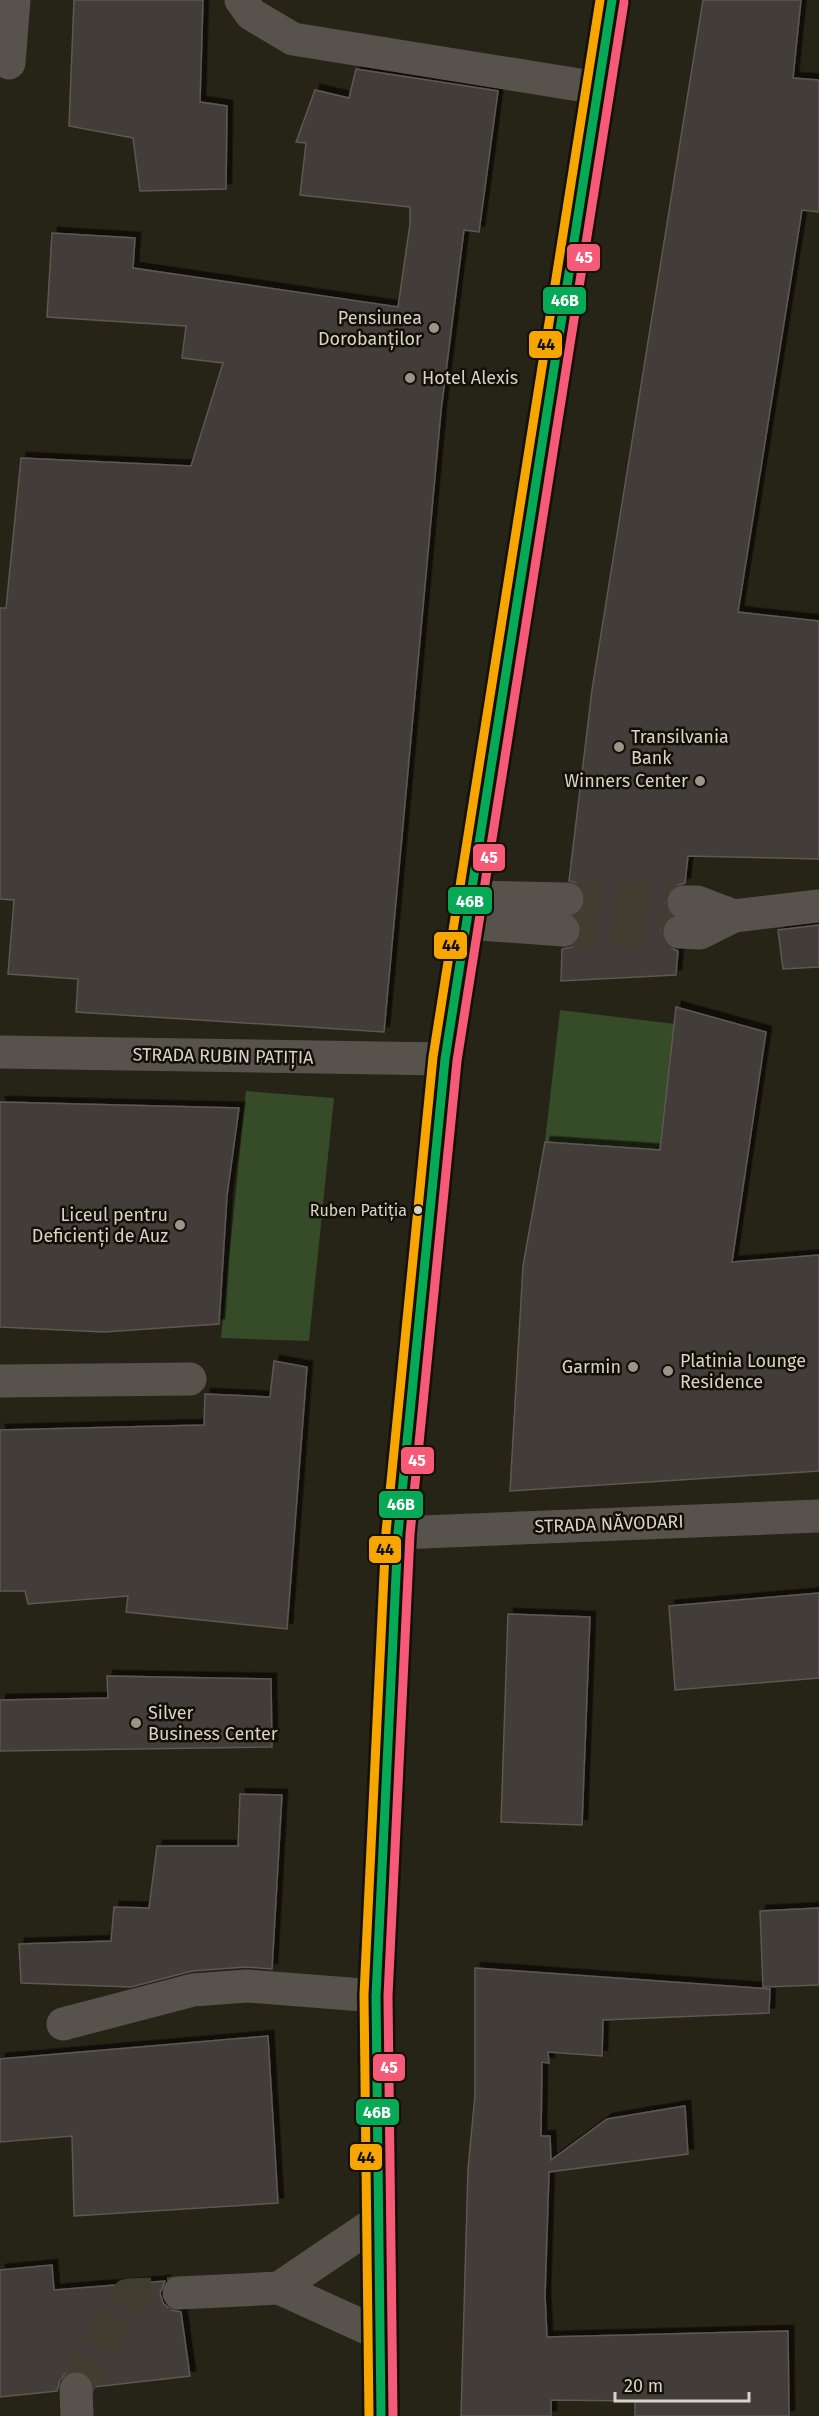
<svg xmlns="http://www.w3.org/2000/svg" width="819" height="2416" font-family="'Fira Sans',sans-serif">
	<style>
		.green { fill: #364b27 }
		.building { fill: #423c38; stroke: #5e5754; stroke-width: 1.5; filter: url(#shadow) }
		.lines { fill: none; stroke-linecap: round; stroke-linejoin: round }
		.minor-tunnel { stroke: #413e31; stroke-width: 33; stroke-dasharray: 33 16; stroke-linecap: butt }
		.minor { stroke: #57534c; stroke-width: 33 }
		.major { stroke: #625a51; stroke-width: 33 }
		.bus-1-casing { stroke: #121007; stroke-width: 14 }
		.bus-2-casing { stroke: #121007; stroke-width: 14 }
		.bus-3-casing { stroke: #121007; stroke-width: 14 }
		.bus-1 { stroke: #06aa56; stroke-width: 9 }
		.bus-2 { stroke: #f75a77; stroke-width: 9 }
		.bus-3 { stroke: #f7a600; stroke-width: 9 }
		.poi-dot { fill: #999689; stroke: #121007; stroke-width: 2 }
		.bus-dot { fill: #d7d4c7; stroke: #121007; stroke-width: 2 }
		.labels { text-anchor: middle; stroke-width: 5; stroke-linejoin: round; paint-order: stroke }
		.bus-label { font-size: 16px; fill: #d7d4c7; stroke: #121007; text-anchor: end }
		.poi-label { font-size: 18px; fill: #d7d4c7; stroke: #121007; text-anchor: end }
		.street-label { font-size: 18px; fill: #d7d4c7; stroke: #121007 }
		.line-badge { stroke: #121007; stroke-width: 2 }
		.badge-label { font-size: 16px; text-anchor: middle; font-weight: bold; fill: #fff }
		.pale-badge-label { font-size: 16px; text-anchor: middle; font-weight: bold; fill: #111 }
	</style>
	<defs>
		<filter id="shadow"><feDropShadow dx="5.5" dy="-5.5" stdDeviation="0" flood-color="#0009"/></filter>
	</defs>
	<rect width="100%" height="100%" fill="#262317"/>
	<g class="green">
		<polygon points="560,1010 675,1024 660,1150 545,1142"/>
		<polygon points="246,1091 334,1098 309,1341 221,1338"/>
	</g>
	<g class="building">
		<polygon points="74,0 203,0 200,102 227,106 226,189 140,191 133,138 69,126"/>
		<polygon points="703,0 801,0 793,78 819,80 819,212 802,210 738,612 819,621 819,859 688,856 685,883 675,886 668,893 665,903 672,915 665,921 661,930 664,941 669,947 678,951 676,975 561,981 562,949 572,947 578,941 582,932 580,922 575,916 583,908 586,900 584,891 577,883 569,881 592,690"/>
		<polygon points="356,69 498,91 479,232 464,230 441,411 384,1032 76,1012 78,979 8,974 14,900 0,899 0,608 6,608 21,458 191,466 223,363 182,358 186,326 47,317 52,233 135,238 133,268 398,307 410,224 410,207 300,195 306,143 296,142 315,90 349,98"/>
		<polygon points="819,925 819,967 783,969 778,930"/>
		<polygon points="676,1007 766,1032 732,1262 819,1255 819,1471 510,1491 523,1266 545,1142 660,1150"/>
		<polygon points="0,1102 239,1108 227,1196 219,1324 104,1332 0,1327"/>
		<polygon points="274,1361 307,1367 287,1629 126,1612 128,1596 28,1604 25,1591 0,1591 0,1430 204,1425 205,1394 270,1397"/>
		<polygon points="819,1593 819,1678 675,1690 669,1606"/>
		<polygon points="508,1614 590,1617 582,1825 501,1822"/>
		<polygon points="107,1676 271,1679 272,1747 0,1751 0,1700 108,1698"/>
		<polygon points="240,1794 282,1795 272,1969 246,1967 192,1971 131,1987 21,1983 19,1944 111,1941 114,1907 149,1908 157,1846 238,1846"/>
		<polygon points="819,1908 819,1985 763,1987 760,1911"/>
		<polygon points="475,1968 770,1989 769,2013 603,2020 602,2056 548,2052 549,2063 542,2062 541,2136 550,2136 551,2160 607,2119 685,2106 688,2154 549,2172 545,2296 547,2337 788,2331 789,2416 635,2416 635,2401 551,2400 551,2416 461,2416 468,2169 475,2095"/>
		<polygon points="268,2036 278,2203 74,2216 72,2136 0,2142 0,2059"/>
		<polygon points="52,2265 54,2290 165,2281 160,2293 163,2303 171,2310 181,2312 190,2376 94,2387 92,2379 85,2373 75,2370 66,2373 60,2380 57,2391 0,2397 0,2270"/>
	</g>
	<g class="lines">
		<g class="minor-tunnel">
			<polyline points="567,899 684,902"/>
			<polyline points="563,930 680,932"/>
			<polyline points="76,2389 128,2295 179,2293"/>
		</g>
		<g class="minor">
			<polyline points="241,0 251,14 293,39 598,88"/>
			<polyline points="9,63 14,0"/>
			<polyline points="470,897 567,899"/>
			<polyline points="684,902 697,902 734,916"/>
			<polyline points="466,923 563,930"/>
			<polyline points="680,932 700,933 734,916 819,906"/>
			<polyline points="0,1052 445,1059"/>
			<polyline points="0,1381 190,1379"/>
			<polyline points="398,1533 819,1516"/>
			<polyline points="63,2024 193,1990 247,1986 376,1996"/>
			<polyline points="279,2288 378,2221"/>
			<polyline points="179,2293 279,2288 380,2334"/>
			<polyline points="76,2389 77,2416"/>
		</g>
		<polyline class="major" points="381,2416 376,1996 398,1533 445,1059 612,0"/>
		<defs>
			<polyline id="bus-1" points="381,2416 376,1996 398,1533 445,1059 612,0"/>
			<polyline id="bus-2" points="393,2416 388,1996 410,1534 457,1061 624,2"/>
			<polyline id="bus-3" points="369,2416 364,1995 386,1532 433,1057 600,0"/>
		</defs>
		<use href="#bus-1" class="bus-1-casing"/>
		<use href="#bus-2" class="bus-2-casing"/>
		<use href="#bus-3" class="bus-3-casing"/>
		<use href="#bus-1" class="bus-1"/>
		<use href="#bus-2" class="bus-2"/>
		<use href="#bus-3" class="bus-3"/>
	</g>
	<g class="poi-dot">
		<circle cx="434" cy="328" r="6"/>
		<circle cx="410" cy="378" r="6"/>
		<circle cx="619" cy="747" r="6"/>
		<circle cx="700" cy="781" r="6"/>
		<circle cx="180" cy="1225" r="6"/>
		<circle cx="633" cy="1367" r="6"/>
		<circle cx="668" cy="1371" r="6"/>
		<circle cx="136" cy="1723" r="6"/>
	</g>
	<circle class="bus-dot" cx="418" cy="1210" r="5"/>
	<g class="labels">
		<g class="bus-label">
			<text x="407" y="1216">Ruben Patiția</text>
		</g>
		<g class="poi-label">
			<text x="422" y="324">Pensiunea<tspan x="422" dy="21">Dorobanților</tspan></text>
			<text x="422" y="384" text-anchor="start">Hotel Alexis</text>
			<text x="631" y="743" text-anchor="start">Transilvania<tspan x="631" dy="21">Bank</tspan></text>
			<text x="688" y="787">Winners Center</text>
			<text x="168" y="1221">Liceul pentru<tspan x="168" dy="21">Deficienți de Auz</tspan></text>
			<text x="680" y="1367" text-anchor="start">Platinia Lounge<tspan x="680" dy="21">Residence</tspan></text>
			<text x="621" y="1373">Garmin</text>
			<text x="148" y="1719" text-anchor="start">Silver<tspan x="148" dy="21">Business Center</tspan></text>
		</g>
		<g class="street-label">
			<text transform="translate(223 1056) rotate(1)" y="6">STRADA RUBIN PATIȚIA</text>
			<text transform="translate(609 1524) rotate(-2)" y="6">STRADA NĂVODARI</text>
		</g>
	</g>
	<g class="line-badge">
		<rect x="566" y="243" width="35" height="29" rx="6" fill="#f75a77"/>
		<rect x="542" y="286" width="45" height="29" rx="6" fill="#06aa56"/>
		<rect x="528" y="330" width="35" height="29" rx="6" fill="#f7a600"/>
		<rect x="472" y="843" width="34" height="29" rx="6" fill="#f75a77"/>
		<rect x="447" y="886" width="46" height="29" rx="6" fill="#06aa56"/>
		<rect x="433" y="931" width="35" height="29" rx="6" fill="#f7a600"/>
		<rect x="400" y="1446" width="35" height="29" rx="6" fill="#f75a77"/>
		<rect x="378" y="1490" width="46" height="29" rx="6" fill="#06aa56"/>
		<rect x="368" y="1535" width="34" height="29" rx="6" fill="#f7a600"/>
		<rect x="372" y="2053" width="34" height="29" rx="6" fill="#f75a77"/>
		<rect x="355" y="2098" width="45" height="28" rx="6" fill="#06aa56"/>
		<rect x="349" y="2143" width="34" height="28" rx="6" fill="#f7a600"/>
	</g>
	<g class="badge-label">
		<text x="584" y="263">45</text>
		<text x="565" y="306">46B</text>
		<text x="489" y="863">45</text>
		<text x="470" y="907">46B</text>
		<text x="417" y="1466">45</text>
		<text x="401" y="1510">46B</text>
		<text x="389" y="2073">45</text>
		<text x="377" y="2118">46B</text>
	</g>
	<g class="pale-badge-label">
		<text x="546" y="350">44</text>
		<text x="451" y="951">44</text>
		<text x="385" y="1555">44</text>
		<text x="366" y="2163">44</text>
	</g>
	<path d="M615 2392v9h134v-9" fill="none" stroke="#d7d4c7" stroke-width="3"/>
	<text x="624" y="2392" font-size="18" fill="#d7d4c7" stroke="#121007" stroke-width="4.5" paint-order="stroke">20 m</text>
</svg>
